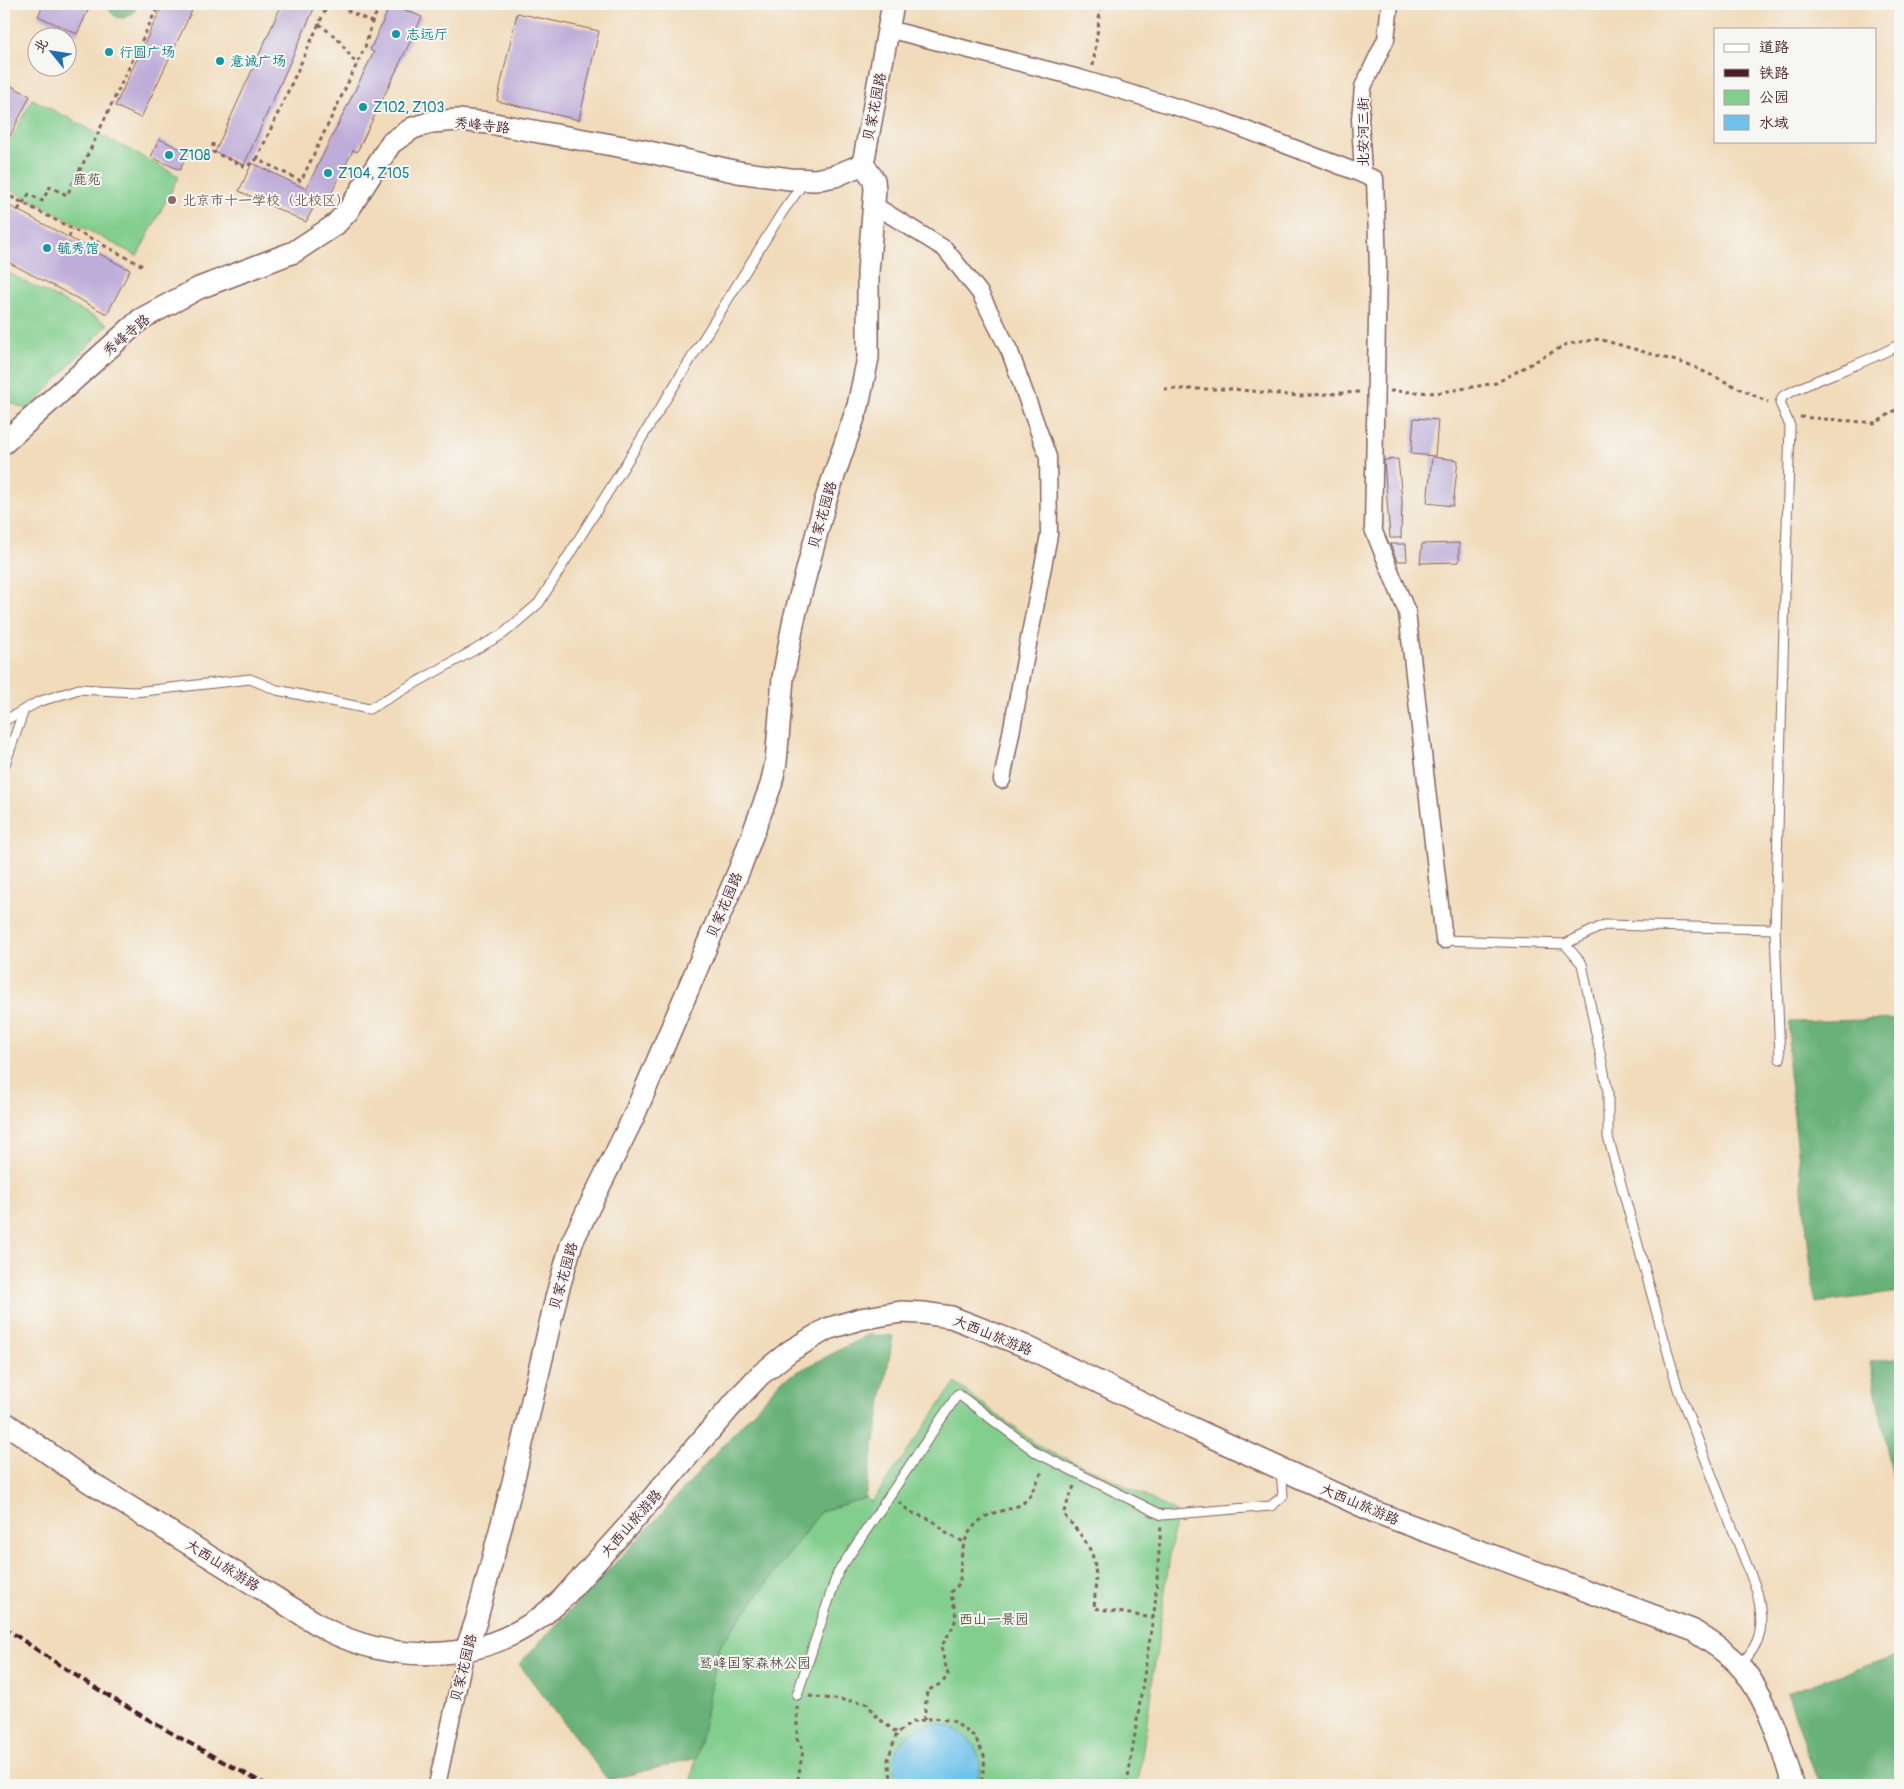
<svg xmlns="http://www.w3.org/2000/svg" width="1904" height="1789" font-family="Pangolin,'LXGW WenKai TC',sans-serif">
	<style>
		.green { fill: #81ce8d; stroke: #66765c }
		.forest { fill: #68b178; stroke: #596852 }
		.water { fill: #6ec2eb; stroke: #5c708b }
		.building { fill: #beadd9 }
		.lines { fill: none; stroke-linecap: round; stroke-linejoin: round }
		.service-casing { stroke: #84615d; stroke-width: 11 }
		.minor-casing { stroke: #84615d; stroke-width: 19 }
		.tertiary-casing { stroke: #84615d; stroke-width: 24 }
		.path { stroke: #84615d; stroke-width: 3; stroke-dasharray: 4 4; stroke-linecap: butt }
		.service { stroke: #fff; stroke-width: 9 }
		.minor { stroke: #fff; stroke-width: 16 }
		.tertiary { stroke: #fff; stroke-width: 21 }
		.rail { stroke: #4a1f2b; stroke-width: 4; stroke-dasharray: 8 4; stroke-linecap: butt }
		.culture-dot { fill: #0f9aa8; stroke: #f6f6f2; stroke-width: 2 }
		.education-dot { fill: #8d6e63; stroke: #f6f6f2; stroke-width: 2 }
		.labels { text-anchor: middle; stroke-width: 4; stroke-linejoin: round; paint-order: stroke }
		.culture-label { font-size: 14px; fill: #0d838f; stroke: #f6f6f2; text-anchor: start }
		.street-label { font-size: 14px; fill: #4a1f2b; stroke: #f6f6f2 }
		.park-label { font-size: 14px; fill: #5a5448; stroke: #f6f6f2 }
		.education-label { font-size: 14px; fill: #785e54; stroke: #f6f6f2; text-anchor: start }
	</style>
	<rect width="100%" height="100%" fill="#f6f6f2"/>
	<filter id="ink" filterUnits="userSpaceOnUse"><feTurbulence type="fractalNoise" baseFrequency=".02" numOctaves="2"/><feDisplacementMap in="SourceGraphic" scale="10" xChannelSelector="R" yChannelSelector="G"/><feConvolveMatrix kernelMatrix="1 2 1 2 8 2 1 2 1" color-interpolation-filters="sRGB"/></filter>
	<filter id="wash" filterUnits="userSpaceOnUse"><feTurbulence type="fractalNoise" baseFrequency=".0096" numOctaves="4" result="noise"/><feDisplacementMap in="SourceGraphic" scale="20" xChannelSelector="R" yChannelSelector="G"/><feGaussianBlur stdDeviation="1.12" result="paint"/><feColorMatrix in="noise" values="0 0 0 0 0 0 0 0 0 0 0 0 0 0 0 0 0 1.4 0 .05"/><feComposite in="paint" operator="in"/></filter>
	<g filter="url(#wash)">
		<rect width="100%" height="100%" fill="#f1dbba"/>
		<g class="green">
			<polygon points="32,99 179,176 137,256 4,186 4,154"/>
			<polygon points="4,271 108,324 28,410 4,400"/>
			<polygon points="955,1383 1043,1449 1100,1473 1176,1512 1138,1785 690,1785 719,1647 821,1511 865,1498 872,1502"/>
		</g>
		<g class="forest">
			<path d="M107,4H138C132,22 112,23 107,4Z"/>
			<polygon points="1900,1019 1900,1292 1815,1303 1788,1064 1790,1022"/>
			<polygon points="868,1335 893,1336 865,1498 821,1511 719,1647 697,1758 608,1780 519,1664 653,1523 782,1380"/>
			<polygon points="1900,1358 1900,1514 1870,1362"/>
			<polygon points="1897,1655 1900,1660 1900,1785 1820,1785 1787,1693"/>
		</g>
		<path class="water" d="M938,1723C966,1729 992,1756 974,1785H899C885,1752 904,1728 938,1723Z"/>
		<g id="blocks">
			<g class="building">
				<polygon points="44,4 91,4 77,34 38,16"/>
				<polygon points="163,4 195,4 141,118 115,106"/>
				<polygon points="282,4 316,4 244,165 215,152"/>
				<polygon points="391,4 422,17 357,152 353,150 326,204 317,200 306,222 239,191 252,163 306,189 374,52 370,50"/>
				<polygon points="517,13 599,31 579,120 497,101"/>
				<polygon points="4,82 30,96 4,148"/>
				<polygon points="159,139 188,152 180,170 151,157"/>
				<polygon points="4,203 130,270 107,314 4,260"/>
				<polygon points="1414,418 1438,420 1435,456 1411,454"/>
				<polygon points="1432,457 1458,460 1453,506 1427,503"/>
				<polygon points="1398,459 1402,500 1401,538 1390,538 1384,460"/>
				<polygon points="1459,543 1459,562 1420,563 1422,544"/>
				<polygon points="1390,544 1406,544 1407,561 1397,561"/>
			</g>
		</g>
	</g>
	<g filter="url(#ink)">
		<use href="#blocks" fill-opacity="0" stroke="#84615d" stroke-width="1"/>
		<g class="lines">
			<defs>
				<g id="service">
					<polyline points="4,721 38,702 79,689 135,692 250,679 277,690 369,709 503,634 539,603 783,211 805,181"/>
					<polyline points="4,767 24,710"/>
					<path d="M1775,929L1790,426L1780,403L1783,396C1821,376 1863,365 1900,344"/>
					<path d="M1444,940L1565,944L1582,964L1608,1092V1137L1678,1389L1757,1591C1764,1623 1764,1642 1739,1666"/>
					<polyline points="1565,944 1604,925 1775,929 1780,1059"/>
					<polyline points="797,1695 838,1572 958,1394 1037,1453 1162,1515 1271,1506 1283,1496 1281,1469"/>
				</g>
				<g id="minor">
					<polyline points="888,29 1079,78 1220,120 1375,179 1378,268 1373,529 1407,612 1444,940"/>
					<polyline points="1363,175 1360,119 1363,87 1386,39 1390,4"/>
					<polyline points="874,205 945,249 980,293 1010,352 1048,457 1049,535 1002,780"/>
					<polyline points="437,1785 466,1650"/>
				</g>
				<g id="tertiary">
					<polyline points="4,443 141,319 199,288 294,252 335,225 348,211 391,143 413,128 432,122 457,120 489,123 640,150 738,172 790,179 815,180 835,176 863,164"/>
					<path d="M4,1422L88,1481L327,1630C399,1666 490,1663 553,1607C564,1599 572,1587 582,1577C603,1554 624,1531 645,1507C676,1469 709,1432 741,1395L760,1375L790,1351L827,1329L860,1319L901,1312L923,1313L951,1317L1025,1346L1192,1428L1375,1512L1692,1630C1712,1643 1734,1656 1748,1676C1771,1708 1782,1748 1793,1785"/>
					<polyline points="466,1650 476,1621 513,1482 557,1294 572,1242 633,1118 740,868 771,785 776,762 783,678 794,619 825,502 858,406 868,358 868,272 875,190 874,180 863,164 893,4"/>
				</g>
			</defs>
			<use href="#service" class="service-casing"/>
			<use href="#minor" class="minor-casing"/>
			<use href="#tertiary" class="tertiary-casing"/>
			<g class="path">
				<polyline points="342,4 348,11 372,22"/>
				<polyline points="319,24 338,39 357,65"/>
				<polyline points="1093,66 1101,4"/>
				<polyline points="213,143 213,152 246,167 257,159 301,181 365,47 372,22 381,4"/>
				<polyline points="257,159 328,4"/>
				<polyline points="4,193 143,266"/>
				<polyline points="18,210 29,194 42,201 50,187 67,195 91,148 159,4"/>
				<polyline points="69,237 72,229"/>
				<polyline points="1164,389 1232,389 1298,396 1359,392"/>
				<polyline points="1390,391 1437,393 1496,383 1567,344 1599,339 1690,365 1768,402"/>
				<polyline points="1800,417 1876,423 1900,407"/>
				<path d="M1074,1486L1063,1514C1097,1552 1098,1558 1094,1608L1153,1618"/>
				<polyline points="899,1502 910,1512 932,1520 946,1533 964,1542"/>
				<polyline points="809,1696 867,1703 877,1717 897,1733"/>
				<polyline points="797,1706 797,1739 803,1750 797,1785"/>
				<path d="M924,1720L927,1691L942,1683L948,1675L941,1647C956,1621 960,1622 950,1593L960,1583C960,1557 961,1530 987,1516C998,1510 1013,1510 1023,1503C1032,1496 1037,1480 1043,1470"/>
				<polyline points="892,1785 888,1759 897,1733 913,1722 934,1718 953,1721 975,1737 985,1758 981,1785"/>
				<polyline points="1127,1785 1155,1605 1161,1526"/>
			</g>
			<use href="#service" class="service"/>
			<use href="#minor" class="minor"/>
			<use href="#tertiary" class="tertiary"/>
			<path class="rail" d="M4,1627C87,1686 177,1738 267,1785"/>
		</g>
	</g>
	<g class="culture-dot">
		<circle cx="396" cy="34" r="5"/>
		<circle cx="109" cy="52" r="5"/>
		<circle cx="220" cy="61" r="5"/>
		<circle cx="363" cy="107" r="5"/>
		<circle cx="169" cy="155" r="5"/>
		<circle cx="328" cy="173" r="5"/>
		<circle cx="47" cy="248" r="5"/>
	</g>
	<circle class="education-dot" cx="172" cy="200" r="5"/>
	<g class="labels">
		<g class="culture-label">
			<text x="406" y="39">志远厅</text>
			<text x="119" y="57">行圆广场</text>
			<text x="230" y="66">意诚广场</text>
			<text x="373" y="112">Z102, Z103</text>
			<text x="179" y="160">Z108</text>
			<text x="338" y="178">Z104, Z105</text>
			<text x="57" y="253">毓秀馆</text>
		</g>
		<g class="street-label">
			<text transform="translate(874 107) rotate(-79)" y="5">贝家花园路</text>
			<text transform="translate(482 125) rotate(6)" y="5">秀峰寺路</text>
			<text transform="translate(1363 132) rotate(-90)" y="5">北安河三街</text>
			<text transform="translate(126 335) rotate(-40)" y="5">秀峰寺路</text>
			<text transform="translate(822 515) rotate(-74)" y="5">贝家花园路</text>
			<text transform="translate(724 905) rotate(-67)" y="5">贝家花园路</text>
			<text transform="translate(563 1276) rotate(-74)" y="5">贝家花园路</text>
			<text transform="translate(993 1335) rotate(22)" y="5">大西山旅游路</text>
			<text transform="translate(1360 1504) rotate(23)" y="5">大西山旅游路</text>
			<text transform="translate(631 1523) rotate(-49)" y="5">大西山旅游路</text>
			<text transform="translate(223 1565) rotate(32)" y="5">大西山旅游路</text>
			<text transform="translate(463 1668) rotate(-76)" y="5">贝家花园路</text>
		</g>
		<g class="park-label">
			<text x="87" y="184">鹿苑</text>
			<text x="994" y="1624">西山一景园</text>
			<text x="755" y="1668">鹫峰国家森林公园</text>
		</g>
		<g class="education-label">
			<text x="182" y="205">北京市十一学校（北校区）</text>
		</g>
	</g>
	<rect width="1904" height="1789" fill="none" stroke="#f6f6f2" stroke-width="20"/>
	<rect x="1714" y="28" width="162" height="115" fill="#f6f6f2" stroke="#b1a0a2"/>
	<rect x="1724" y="44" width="25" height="8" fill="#ffffff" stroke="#b1a0a2"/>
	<text x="1759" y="52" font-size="15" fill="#4a1f2b">道路</text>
	<rect x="1724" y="69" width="25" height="8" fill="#4a1f2b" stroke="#b1a0a2"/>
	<text x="1759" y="78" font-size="15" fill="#4a1f2b">铁路</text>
	<rect x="1724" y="90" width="25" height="15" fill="#81ce8d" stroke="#b1a0a2"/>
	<text x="1759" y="102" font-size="15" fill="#4a1f2b">公园</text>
	<rect x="1724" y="115" width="25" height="15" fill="#6ec2eb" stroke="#b1a0a2"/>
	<text x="1759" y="128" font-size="15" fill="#4a1f2b">水域</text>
	<g transform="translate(52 52) rotate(300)"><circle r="24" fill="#f6f6f2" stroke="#b1a0a2"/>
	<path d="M0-4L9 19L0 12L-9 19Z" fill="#1f6fb2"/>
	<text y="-8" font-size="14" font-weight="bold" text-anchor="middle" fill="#4a1f2b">北</text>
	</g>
</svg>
